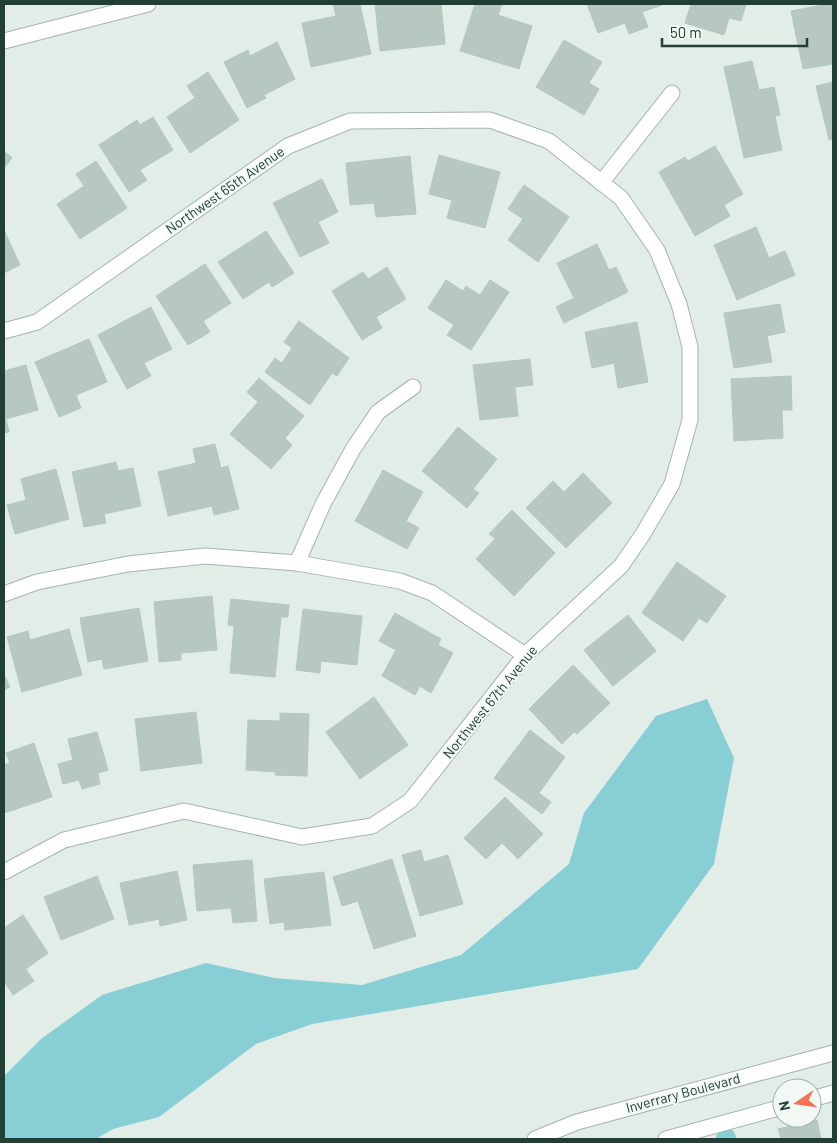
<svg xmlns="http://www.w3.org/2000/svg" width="837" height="1143" font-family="Barlow,sans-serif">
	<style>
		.water { fill: #87ced5 }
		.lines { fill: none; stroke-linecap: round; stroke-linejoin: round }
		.canal { stroke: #87ced5; stroke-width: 20 }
		.building { fill: #b7c8c0; stroke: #b4c7be }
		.minor-casing { stroke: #a4b5ae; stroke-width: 17 }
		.minor { stroke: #fff; stroke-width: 15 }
		.labels { text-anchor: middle; stroke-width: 4; stroke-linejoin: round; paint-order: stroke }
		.street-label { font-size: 14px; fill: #213f35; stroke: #f2f9f5 }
	</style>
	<rect width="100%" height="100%" fill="#e2ede7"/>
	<polygon class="water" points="707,699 734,758 714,864 638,969 312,1024 256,1044 159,1117 113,1129 96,1139 4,1139 4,1076 41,1039 102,995 206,963 274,978 362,985 461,955 569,864 584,813 656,716"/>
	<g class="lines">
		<polyline class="canal" points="726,1138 726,1139"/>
	</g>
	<g class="building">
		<polygon points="333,4 360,4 371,54 311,67 302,23 336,16"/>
		<polygon points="375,4 441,4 445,44 380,51"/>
		<polygon points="475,4 502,4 498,15 532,26 519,69 460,51"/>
		<polygon points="587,4 665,4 642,12 648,27 629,34 625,23 598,33"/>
		<polygon points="691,4 746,4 741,21 729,18 724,35 685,23"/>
		<polygon points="828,4 833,4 833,64 803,69 791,11"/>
		<polygon points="564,40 602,62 589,83 599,89 584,115 536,87"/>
		<polygon points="277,42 295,79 264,95 266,98 247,108 224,62 248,50 250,56"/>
		<polygon points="752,61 759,90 774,87 780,115 775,116 782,150 744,158 724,67"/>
		<polygon points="208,72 239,120 190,153 167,117 195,98 187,86"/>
		<polygon points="833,82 833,139 829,140 816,86"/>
		<polygon points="153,117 173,150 140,170 147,180 129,192 99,145 137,120 140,125"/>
		<polygon points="715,146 743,194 724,205 730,216 695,236 659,172 685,157 688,161"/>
		<polygon points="4,151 12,158 4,168"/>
		<polygon points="439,155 500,172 485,228 447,218 452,200 429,194"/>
		<polygon points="410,156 416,214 376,217 374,203 350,205 346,163"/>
		<polygon points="96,161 127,208 80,239 57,204 84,186 76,174"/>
		<polygon points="322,179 338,212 318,222 329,243 300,257 273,203"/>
		<polygon points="524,185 569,217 538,262 508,240 523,219 508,209"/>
		<polygon points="756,227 769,258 785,251 795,275 737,300 714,245"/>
		<polygon points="4,230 20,265 4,273"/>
		<polygon points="266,231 294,273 272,287 269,282 243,299 218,262"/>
		<polygon points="597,244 609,270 616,267 628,292 564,323 556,307 574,298 557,263"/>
		<polygon points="205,264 231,303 203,321 210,332 188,345 156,296"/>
		<polygon points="387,267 406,299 376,317 382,328 362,340 332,291 363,272 368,279"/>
		<polygon points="446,280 463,291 466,286 480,295 490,280 509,292 471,350 447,335 454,325 428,308"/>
		<polygon points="780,304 785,332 767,336 772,362 734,368 724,313"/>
		<polygon points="151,307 172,349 144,363 151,376 127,389 98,335"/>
		<polygon points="299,321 349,358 337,376 332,373 310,405 265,372 275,358 282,363 292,348 284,342"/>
		<polygon points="637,322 648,382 618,388 614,363 592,368 585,332"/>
		<polygon points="89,339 107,382 76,395 81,408 59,417 35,362"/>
		<polygon points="530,359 533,385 515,387 518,416 480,420 473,365"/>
		<polygon points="26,365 38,410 6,419 9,432 4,433 4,371"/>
		<polygon points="791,376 792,410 782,410 783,438 734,441 731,379"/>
		<polygon points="259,378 304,416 285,438 292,445 271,469 230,434 258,402 247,392"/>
		<polygon points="458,427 497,459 473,489 479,493 467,508 422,471"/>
		<polygon points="215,444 221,468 228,466 239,509 214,515 212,506 168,516 158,472 196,463 193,449"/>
		<polygon points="116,462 118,471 133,468 141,506 104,514 106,523 84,527 72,472"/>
		<polygon points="56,469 69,519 15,534 7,505 26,500 21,479"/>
		<polygon points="383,470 423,492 406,521 419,528 407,549 355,521"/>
		<polygon points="583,473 612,503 566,548 526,508 553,481 564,492"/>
		<polygon points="512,510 555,553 514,596 476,559 495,539 489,534"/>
		<polygon points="677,562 726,596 707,623 699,618 683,641 642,613"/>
		<polygon points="212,596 217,650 181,653 181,660 159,662 154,602"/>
		<polygon points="231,599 289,605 288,617 281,617 275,677 230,673 234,626 228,625"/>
		<polygon points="139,608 148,661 104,669 102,659 88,662 80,618"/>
		<polygon points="303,609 362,616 357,665 321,661 320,673 296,670"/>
		<polygon points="395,613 441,639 438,645 453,653 431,693 420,686 415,695 382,676 396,650 379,641"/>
		<polygon points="628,615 656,651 613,686 584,650"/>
		<polygon points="69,629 82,675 22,692 7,637 28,631 30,640"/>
		<polygon points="573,665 610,703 577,734 574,732 562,744 529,709"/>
		<polygon points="4,675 10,687 4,690"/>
		<polygon points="374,697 408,745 360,779 326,732"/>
		<polygon points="196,712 202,763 141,771 135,719"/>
		<polygon points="280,713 309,714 307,776 275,775 276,772 246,770 248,720 280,721"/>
		<polygon points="530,730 565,757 539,793 551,802 542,814 494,778"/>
		<polygon points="97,732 108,770 98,773 100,784 82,789 79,780 63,784 58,764 73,760 68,739"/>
		<polygon points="34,743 52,797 4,813 4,765 10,763 6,753"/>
		<polygon points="505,797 543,834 518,859 502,843 486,859 464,838"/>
		<polygon points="421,850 424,862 448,855 463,904 420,916 402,855"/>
		<polygon points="392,859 416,936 374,949 358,901 342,906 333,877"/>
		<polygon points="252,860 257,921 233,923 231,908 197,911 193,865"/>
		<polygon points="177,871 187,920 160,926 159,919 129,925 120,883"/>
		<polygon points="324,872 331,925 285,930 284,922 270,924 264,879"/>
		<polygon points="97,876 114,919 61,940 44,897"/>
		<polygon points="23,915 48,953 26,969 34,981 13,995 4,981 4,928"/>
		<polygon points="817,1120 821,1139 781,1139 778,1129"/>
	</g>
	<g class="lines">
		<defs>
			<g id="minor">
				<polyline points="4,41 148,4"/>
				<polyline points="601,183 672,93"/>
				<polyline points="4,331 37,322 288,146 350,121 490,120 549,141 621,198 657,250 679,304 690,347 690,420 672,484 643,534 621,566 525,655 410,801 372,826 302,837 184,811 64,840 4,872"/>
				<polyline points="297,563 323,504 353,449 378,412 413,387"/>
				<polyline points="4,594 37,582 128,564 205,556 297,563 400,581 432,593 525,655"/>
				<polyline points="812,1099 833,1093"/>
				<polyline points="535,1139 577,1122 833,1053"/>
				<polyline points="666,1139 782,1107"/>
			</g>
		</defs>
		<use href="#minor" class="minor-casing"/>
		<use href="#minor" class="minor"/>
	</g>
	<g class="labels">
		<g class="street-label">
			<text transform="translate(225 190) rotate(-35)" y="5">Northwest 65th Avenue</text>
			<text transform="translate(490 702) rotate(-51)" y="5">Northwest 67th Avenue</text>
			<text transform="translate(683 1093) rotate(-15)" y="5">Inverrary Boulevard</text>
		</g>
	</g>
	<rect width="837" height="1143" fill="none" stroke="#213f35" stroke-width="10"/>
	<g transform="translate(797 1103) rotate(257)"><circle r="24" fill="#f2f9f5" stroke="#9eafa8"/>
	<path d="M0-4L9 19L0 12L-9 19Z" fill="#f97253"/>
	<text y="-8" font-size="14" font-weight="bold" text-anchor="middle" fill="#213f35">N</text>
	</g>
	<path d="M662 38v8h145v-8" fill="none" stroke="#213f35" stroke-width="2.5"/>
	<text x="670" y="38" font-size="15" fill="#213f35" stroke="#f2f9f5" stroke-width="4" paint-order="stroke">50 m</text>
</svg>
